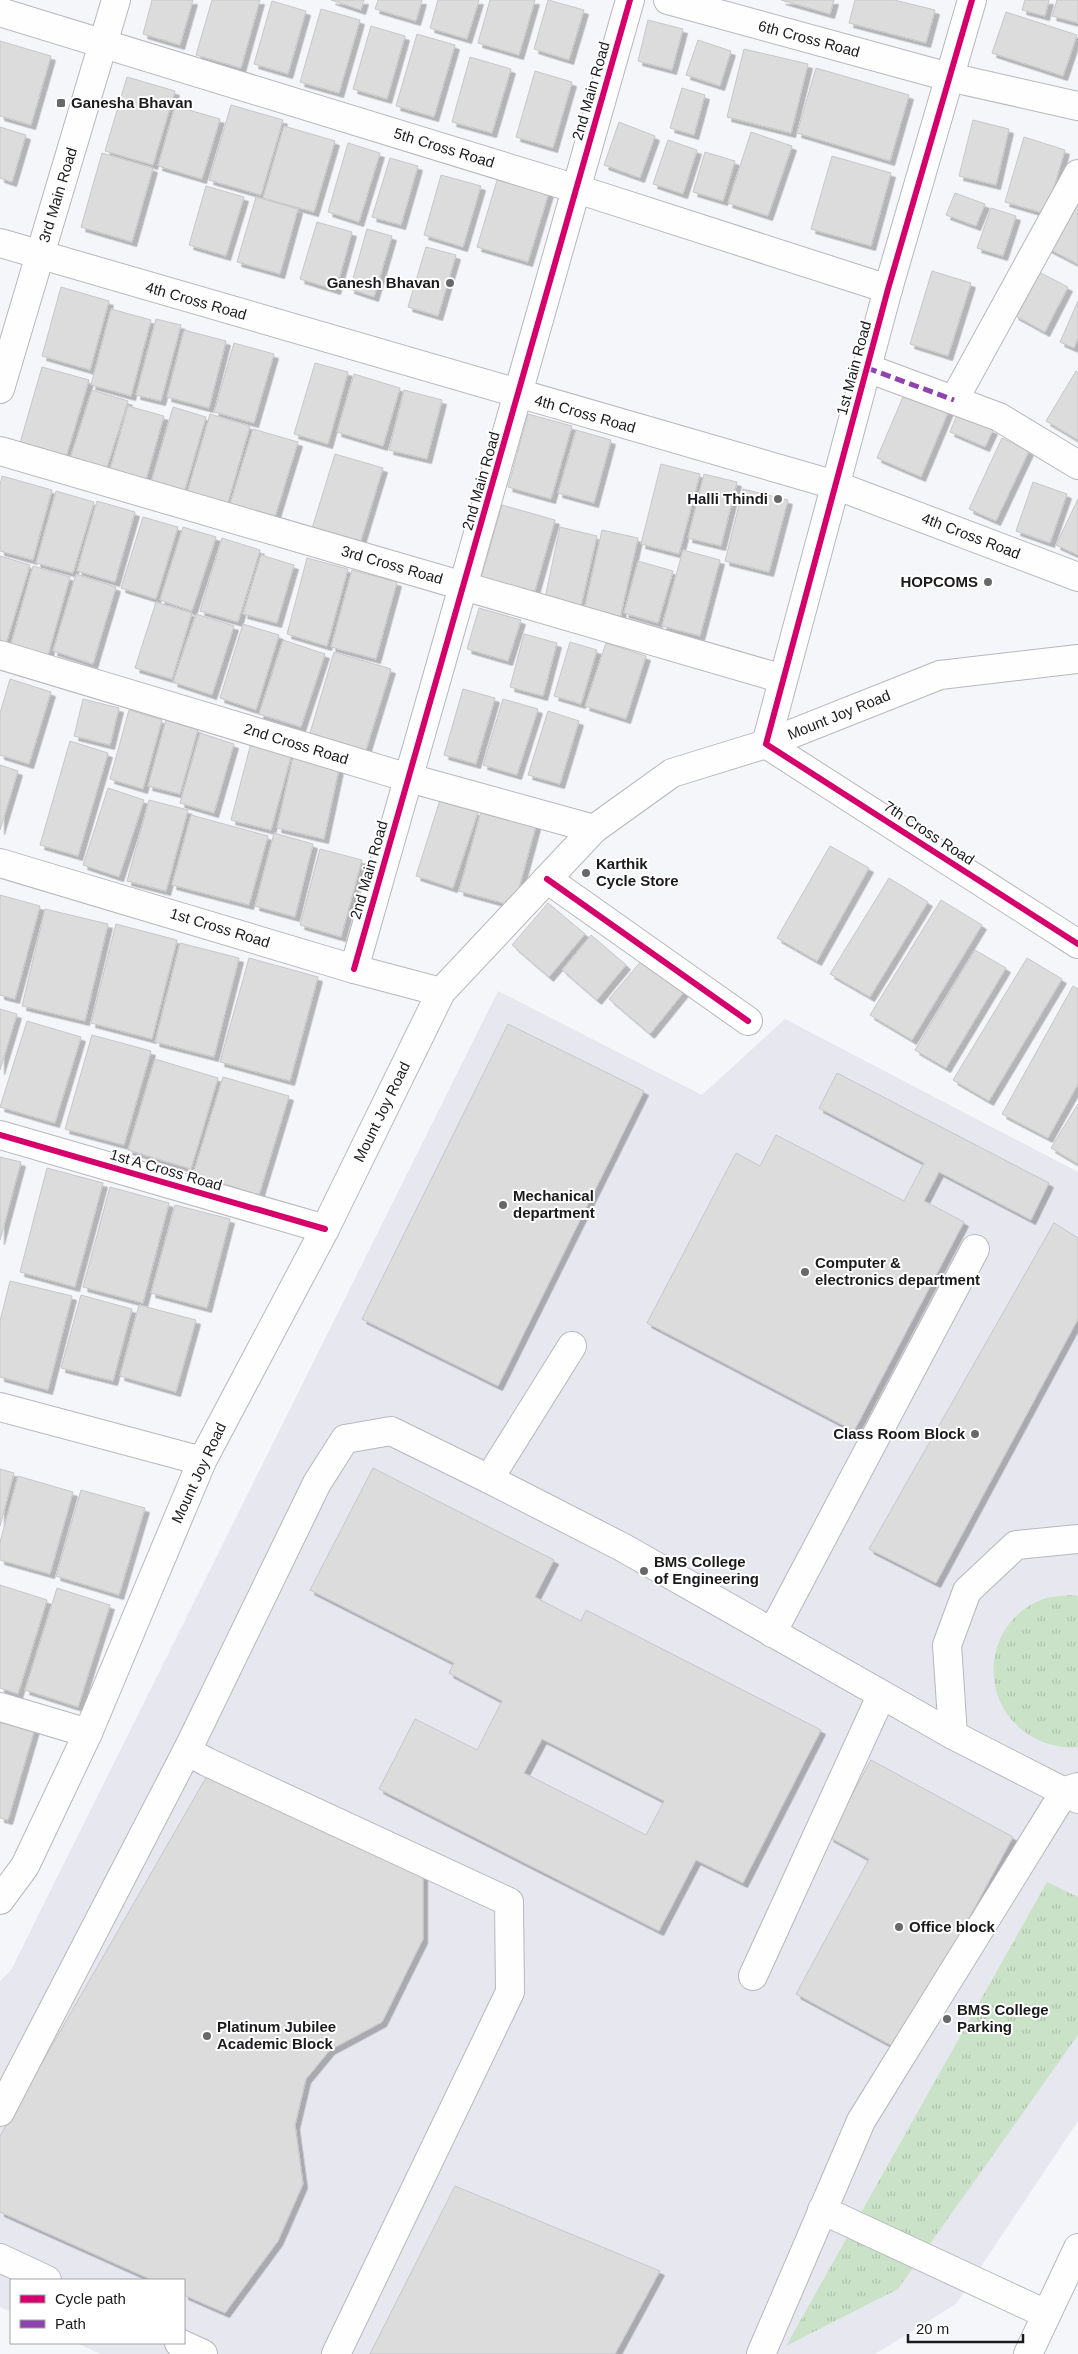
<svg xmlns="http://www.w3.org/2000/svg" width="1078" height="2354" font-family="Arial,sans-serif">
	<style>
		.built { fill: #e6e7ef }
		.grass { fill: url(#grass-tufts) }
		.building { fill: #dcdcdd; stroke: #c7c7c8; fill-rule: evenodd; filter: url(#shadow) }
		.lines { fill: none; stroke-linecap: round; stroke-linejoin: round }
		.minor-casing { stroke: #b7b8bb; stroke-width: 30 }
		.major-casing { stroke: #b7b8bb; stroke-width: 30 }
		.minor { stroke: #fefefe; stroke-width: 28 }
		.major { stroke: #fefefe; stroke-width: 28 }
		.quiet { stroke: #8e44ad; stroke-width: 5; stroke-dasharray: 10 5; stroke-linecap: butt }
		.cycleway-casing { stroke: #fff; stroke-width: 9 }
		.cycleway { stroke: #d6006c; stroke-width: 6 }
		.poi-dot { fill: #67686a; stroke: #fff; stroke-width: 2 }
		.labels { text-anchor: middle; stroke-width: 4; stroke-linejoin: round; paint-order: stroke }
		.street-label { font-size: 15px; fill: #1b1b1d; stroke: #fff }
		.poi-label { font-size: 15px; font-weight: bold; fill: #1b1b1d; stroke: #fff; text-anchor: start }
	</style>
	<defs>
		<pattern id="grass-tufts" width="24" height="20" patternUnits="userSpaceOnUse" patternTransform="scale(1.25)"><rect width="24" height="20" fill="#cae3c8"/><path d="M3 7l-1-3M5 7V3M7 7l1-3M15 17l-1-3M17 17v-4M19 17l1-3" fill="none" stroke="#adc2ab"/></pattern>
		<filter id="shadow"><feDropShadow dx="4.5" dy="4.5" stdDeviation="0" flood-color="#0004"/></filter>
	</defs>
	<rect width="100%" height="100%" fill="#f5f6fa"/>
	<polygon class="built" points="498,991 702,1095 785,1019 1078,1172 1078,2121 956,2304 875,2354 101,2354 77,2343 184,2343 184,2280 11,2280 11,2312 0,2307 0,1981 11,1970"/>
	<g class="grass">
		<path d="M1070,1595L1078,1596V1747C1062,1749 1044,1744 1031,1736C976,1703 983,1622 1043,1599C1051,1596 1061,1596 1070,1595Z"/>
		<polygon points="1047,1882 1078,1897 1078,2035 898,2289 786,2346"/>
	</g>
	<g class="building">
		<polygon points="152,0 193,0 180,45 143,34"/>
		<polygon points="212,0 260,0 241,68 196,55"/>
		<polygon points="331,0 364,0 361,10"/>
		<polygon points="378,0 422,0 416,21 375,9"/>
		<polygon points="438,0 479,0 467,39 430,28"/>
		<polygon points="490,0 535,0 519,55 478,43"/>
		<polygon points="548,0 584,10 569,60 534,49"/>
		<polygon points="781,0 834,0 830,14"/>
		<polygon points="855,0 894,0 935,10 926,43 849,23"/>
		<polygon points="1025,0 1049,0 1045,16 1022,10"/>
		<polygon points="1057,0 1078,0 1078,23 1052,16"/>
		<polygon points="272,1 306,11 288,74 254,64"/>
		<polygon points="321,9 360,20 339,93 300,82"/>
		<polygon points="1006,12 1077,35 1063,76 992,53"/>
		<polygon points="648,20 683,29 672,70 638,61"/>
		<polygon points="371,26 405,36 387,99 353,89"/>
		<polygon points="417,34 455,45 434,117 396,106"/>
		<polygon points="698,40 731,51 720,86 686,75"/>
		<polygon points="0,41 51,56 31,125 0,116"/>
		<polygon points="744,49 808,64 791,133 727,117"/>
		<polygon points="470,57 511,69 492,133 452,122"/>
		<polygon points="816,68 909,95 890,161 797,133"/>
		<polygon points="535,71 572,82 553,148 516,137"/>
		<polygon points="127,77 175,91 153,165 105,151"/>
		<polygon points="682,88 705,95 694,135 670,128"/>
		<polygon points="231,105 283,120 261,195 209,180"/>
		<polygon points="175,106 220,119 202,179 158,166"/>
		<polygon points="973,120 1009,129 996,185 959,176"/>
		<polygon points="619,122 655,136 640,178 604,165"/>
		<polygon points="284,126 335,141 314,212 263,198"/>
		<polygon points="0,127 26,135 12,182 0,178"/>
		<polygon points="751,132 792,146 768,216 728,203"/>
		<polygon points="1024,137 1065,150 1046,214 1005,202"/>
		<polygon points="668,140 697,150 683,194 653,184"/>
		<polygon points="348,143 380,153 359,222 328,212"/>
		<polygon points="705,152 735,161 723,201 693,192"/>
		<polygon points="102,153 153,168 132,242 81,227"/>
		<polygon points="832,156 891,173 871,246 811,229"/>
		<polygon points="390,158 418,166 401,225 372,217"/>
		<polygon points="441,175 481,186 463,247 424,235"/>
		<polygon points="498,177 549,192 528,262 477,247"/>
		<polygon points="206,186 244,197 226,256 189,245"/>
		<polygon points="955,193 985,204 976,226 946,215"/>
		<polygon points="256,197 298,209 280,274 237,262"/>
		<polygon points="1078,202 1078,264 1045,247"/>
		<polygon points="991,208 1016,216 1003,256 977,248"/>
		<polygon points="317,222 352,232 336,290 300,279"/>
		<polygon points="367,229 392,236 374,297 350,289"/>
		<polygon points="426,247 456,255 438,316 408,307"/>
		<polygon points="932,271 971,283 948,356 910,344"/>
		<polygon points="1037,271 1068,287 1045,332 1014,315"/>
		<polygon points="61,287 109,301 90,370 42,356"/>
		<polygon points="1078,301 1078,338 1074,348 1060,342"/>
		<polygon points="111,309 151,320 131,396 91,385"/>
		<polygon points="156,319 181,325 161,401 136,395"/>
		<polygon points="184,330 226,341 209,408 167,397"/>
		<polygon points="234,343 274,354 254,423 214,412"/>
		<polygon points="315,363 348,372 328,444 294,434"/>
		<polygon points="42,367 89,380 66,457 20,443"/>
		<polygon points="1076,371 1078,372 1078,440 1046,421"/>
		<polygon points="354,374 400,388 383,446 337,432"/>
		<polygon points="92,390 128,401 106,470 70,459"/>
		<polygon points="404,390 442,400 427,459 389,450"/>
		<polygon points="905,392 949,410 921,477 877,458"/>
		<polygon points="128,406 164,416 145,483 109,473"/>
		<polygon points="173,407 206,417 184,493 151,483"/>
		<polygon points="210,414 250,426 226,509 186,497"/>
		<polygon points="528,414 572,426 551,499 508,487"/>
		<polygon points="957,415 993,430 985,447 950,432"/>
		<polygon points="253,429 298,442 275,517 230,504"/>
		<polygon points="576,430 611,440 594,503 558,493"/>
		<polygon points="1002,438 1029,451 996,521 969,509"/>
		<polygon points="335,454 383,468 358,550 310,535"/>
		<polygon points="661,464 700,474 679,554 641,544"/>
		<polygon points="704,474 737,482 721,546 688,538"/>
		<polygon points="2,476 52,490 33,560 0,551 0,485"/>
		<polygon points="1033,482 1067,494 1050,543 1016,531"/>
		<polygon points="743,489 788,500 769,572 725,561"/>
		<polygon points="56,491 94,502 73,573 36,563"/>
		<polygon points="1078,499 1078,555 1056,545"/>
		<polygon points="97,501 135,512 115,582 77,571"/>
		<polygon points="502,505 555,520 534,594 481,578"/>
		<polygon points="143,517 178,527 156,599 121,588"/>
		<polygon points="183,527 216,537 192,611 160,600"/>
		<polygon points="560,527 597,536 581,606 545,598"/>
		<polygon points="602,530 638,538 620,618 584,610"/>
		<polygon points="222,538 260,550 238,622 200,611"/>
		<polygon points="683,550 720,560 700,636 662,626"/>
		<polygon points="261,555 294,565 277,623 243,614"/>
		<polygon points="0,556 30,565 5,647 0,645"/>
		<polygon points="307,558 348,569 327,646 287,634"/>
		<polygon points="638,561 673,571 658,623 624,613"/>
		<polygon points="33,566 70,577 48,655 11,644"/>
		<polygon points="352,570 397,582 376,659 331,647"/>
		<polygon points="76,574 116,587 93,664 53,651"/>
		<polygon points="156,602 192,613 172,679 135,668"/>
		<polygon points="479,608 521,620 508,661 467,649"/>
		<polygon points="196,614 234,626 212,695 173,682"/>
		<polygon points="243,624 279,635 256,710 220,698"/>
		<polygon points="524,634 557,643 543,696 510,687"/>
		<polygon points="283,640 325,654 301,727 259,714"/>
		<polygon points="570,642 597,650 581,704 554,696"/>
		<polygon points="606,643 646,656 626,719 585,706"/>
		<polygon points="334,652 391,669 366,750 310,733"/>
		<polygon points="10,679 51,692 29,764 0,755 0,713"/>
		<polygon points="463,689 495,698 476,764 444,755"/>
		<polygon points="83,699 119,708 110,745 74,736"/>
		<polygon points="503,699 538,709 517,775 483,765"/>
		<polygon points="129,710 162,720 143,789 110,779"/>
		<polygon points="548,711 579,721 560,784 528,775"/>
		<polygon points="166,720 198,729 180,794 148,786"/>
		<polygon points="200,733 234,744 214,813 180,803"/>
		<polygon points="70,741 108,753 78,856 40,845"/>
		<polygon points="251,743 292,753 271,830 231,820"/>
		<polygon points="294,753 340,764 324,839 277,828"/>
		<polygon points="0,765 18,771 0,830"/>
		<polygon points="108,788 144,800 119,877 83,865"/>
		<polygon points="149,800 188,810 166,891 127,881"/>
		<polygon points="440,800 478,812 453,888 416,876"/>
		<polygon points="482,808 537,822 514,906 459,891"/>
		<polygon points="191,815 268,836 249,905 172,885"/>
		<polygon points="274,833 313,844 295,917 255,906"/>
		<polygon points="830,846 869,868 817,961 777,938"/>
		<polygon points="320,849 362,860 341,937 300,925"/>
		<polygon points="889,878 928,902 870,997 830,974"/>
		<polygon points="0,895 40,906 15,999 0,995"/>
		<polygon points="941,900 982,925 912,1040 870,1015"/>
		<polygon points="548,903 585,934 549,977 512,945"/>
		<polygon points="45,909 108,924 85,1021 22,1006"/>
		<polygon points="116,924 177,940 152,1039 91,1023"/>
		<polygon points="591,935 626,965 597,1000 562,970"/>
		<polygon points="180,943 239,958 214,1057 155,1042"/>
		<polygon points="975,950 1006,968 946,1068 915,1050"/>
		<polygon points="249,958 318,977 290,1081 220,1062"/>
		<polygon points="1027,958 1062,979 989,1101 953,1080"/>
		<polygon points="643,959 684,992 650,1034 609,999"/>
		<polygon points="1073,986 1078,989 1078,1084 1048,1138 1002,1114"/>
		<polygon points="0,1009 17,1014 0,1070"/>
		<polygon points="27,1021 81,1037 55,1123 0,1107"/>
		<polygon points="508,1024 644,1091 498,1386 362,1319"/>
		<polygon points="92,1035 151,1051 124,1145 65,1129"/>
		<polygon points="155,1059 218,1078 191,1169 128,1150"/>
		<polygon points="837,1073 1049,1183 1031,1220 939,1172 924,1201 964,1222 854,1431 647,1323 736,1153 760,1166 776,1135 904,1201 924,1163 819,1108"/>
		<polygon points="223,1077 289,1096 259,1195 193,1174"/>
		<polygon points="1078,1104 1078,1164 1051,1148"/>
		<polygon points="0,1157 21,1162 0,1240"/>
		<polygon points="47,1168 103,1183 75,1287 20,1272"/>
		<polygon points="110,1187 169,1203 143,1303 83,1287"/>
		<polygon points="175,1205 230,1219 207,1308 151,1293"/>
		<polygon points="1054,1223 1078,1238 1078,1319 936,1583 869,1549"/>
		<polygon points="10,1281 72,1296 48,1390 0,1377 0,1321"/>
		<polygon points="81,1295 132,1309 113,1381 61,1368"/>
		<polygon points="139,1305 196,1320 176,1392 120,1376"/>
		<path d="M373,1468L554,1560L535,1597L581,1621L586,1610L821,1730L743,1883L696,1860L659,1931L379,1789L415,1719L477,1750L502,1701L449,1673L454,1663L310,1590ZM542,1739L664,1801L646,1835L524,1773Z"/>
		<polygon points="0,1469 14,1473 0,1526"/>
		<polygon points="18,1476 73,1492 50,1574 0,1560 0,1542"/>
		<polygon points="81,1490 145,1508 119,1595 56,1576"/>
		<polygon points="0,1585 47,1600 18,1694 0,1688"/>
		<polygon points="57,1588 110,1605 78,1707 25,1690"/>
		<polygon points="0,1719 35,1728 8,1820 0,1818"/>
		<polygon points="871,1760 1013,1837 898,2049 796,1994 869,1859 829,1837"/>
		<polygon points="211,1769 423,1868 423,1939 382,2022 330,2050 306,2079 295,2125 303,2184 278,2241 225,2313 184,2295 184,2280 152,2280 0,2212 0,2136"/>
		<polygon points="455,2186 660,2271 615,2354 370,2354"/>
	</g>
	<g class="lines">
		<defs>
			<g id="minor">
				<polyline points="668,0 949,77 1078,106"/>
				<polyline points="972,0 888,289 766,744 1078,944"/>
				<polyline points="0,12 577,189 888,289"/>
				<polyline points="867,368 999,417 1078,465"/>
				<polyline points="954,400 1078,174"/>
				<polyline points="0,451 783,679"/>
				<polyline points="0,655 409,778 594,829"/>
				<polyline points="0,863 354,969 441,992"/>
				<polyline points="547,879 748,1021"/>
				<polyline points="354,969 630,0"/>
				<polyline points="0,1135 325,1229"/>
				<polyline points="489,1479 572,1346"/>
				<polyline points="772,1633 975,1249"/>
				<polyline points="0,1707 88,1733"/>
				<polyline points="953,1735 947,1645 967,1591 1016,1545 1078,1539"/>
				<polyline points="187,1751 207,1762 509,1902 510,1992 336,2354"/>
				<polyline points="753,1976 881,1696"/>
				<polyline points="0,2112 187,1751 317,1483 345,1439 391,1431 489,1479 622,1547 953,1735 1078,1799"/>
				<polyline points="822,2210 1046,2314"/>
				<polyline points="0,2258 47,2280"/>
				<polyline points="179,2343 203,2354"/>
				<polyline points="761,2354 861,2121 1065,1791 1078,1787"/>
				<polyline points="1028,2354 1078,2248"/>
			</g>
			<g id="major">
				<polyline points="0,243 835,485 1078,577"/>
				<polyline points="0,389 116,0"/>
				<polyline points="0,1407 202,1461"/>
				<polyline points="0,1900 25,1866 88,1733 202,1461 325,1229 441,992 594,829 672,773 766,744 940,675 1078,659"/>
			</g>
		</defs>
		<use href="#minor" class="minor-casing"/>
		<use href="#major" class="major-casing"/>
		<use href="#minor" class="minor"/>
		<use href="#major" class="major"/>
		<polyline class="quiet" points="867,368 954,400"/>
		<defs>
			<g id="cycleway">
				<polyline points="972,0 888,289 766,744 1078,944"/>
				<polyline points="547,879 748,1021"/>
				<polyline points="354,969 630,0"/>
				<polyline points="0,1135 325,1229"/>
			</g>
		</defs>
		<use href="#cycleway" class="cycleway-casing"/>
		<use href="#cycleway" class="cycleway"/>
	</g>
	<g class="poi-dot">
		<rect x="56" y="98" width="10" height="10" rx="2.5"/>
		<circle cx="450" cy="283" r="5"/>
		<circle cx="778" cy="499" r="5"/>
		<circle cx="988" cy="582" r="5"/>
		<circle cx="586" cy="873" r="5"/>
		<circle cx="503" cy="1205" r="5"/>
		<circle cx="805" cy="1272" r="5"/>
		<circle cx="975" cy="1434" r="5"/>
		<circle cx="644" cy="1571" r="5"/>
		<circle cx="899" cy="1927" r="5"/>
		<circle cx="947" cy="2019" r="5"/>
		<circle cx="207" cy="2036" r="5"/>
	</g>
	<g class="labels">
		<g class="street-label">
			<text transform="translate(809 39) rotate(15)" y="5">6th Cross Road</text>
			<text transform="translate(591 91) rotate(-74)" y="5">2nd Main Road</text>
			<text transform="translate(444 148) rotate(17)" y="5">5th Cross Road</text>
			<text transform="translate(58 195) rotate(-73)" y="5">3rd Main Road</text>
			<text transform="translate(196 301) rotate(16)" y="5">4th Cross Road</text>
			<text transform="translate(854 368) rotate(-75)" y="5">1st Main Road</text>
			<text transform="translate(585 414) rotate(16)" y="5">4th Cross Road</text>
			<text transform="translate(481 481) rotate(-74)" y="5">2nd Main Road</text>
			<text transform="translate(971 536) rotate(21)" y="5">4th Cross Road</text>
			<text transform="translate(392 565) rotate(16)" y="5">3rd Cross Road</text>
			<text transform="translate(839 715) rotate(-22)" y="5">Mount Joy Road</text>
			<text transform="translate(296 744) rotate(17)" y="5">2nd Cross Road</text>
			<text transform="translate(929 833) rotate(33)" y="5">7th Cross Road</text>
			<text transform="translate(369 870) rotate(-74)" y="5">2nd Main Road</text>
			<text transform="translate(220 928) rotate(17)" y="5">1st Cross Road</text>
			<text transform="translate(382 1112) rotate(-64)" y="5">Mount Joy Road</text>
			<text transform="translate(166 1170) rotate(16)" y="5">1st A Cross Road</text>
			<text transform="translate(199 1473) rotate(-65)" y="5">Mount Joy Road</text>
		</g>
		<g class="poi-label">
			<text x="71" y="108">Ganesha Bhavan</text>
			<text x="440" y="288" text-anchor="end">Ganesh Bhavan</text>
			<text x="768" y="504" text-anchor="end">Halli Thindi</text>
			<text x="978" y="587" text-anchor="end">HOPCOMS</text>
			<text x="596" y="869">Karthik<tspan x="596" dy="17">Cycle Store</tspan></text>
			<text x="513" y="1201">Mechanical<tspan x="513" dy="17">department</tspan></text>
			<text x="815" y="1268">Computer &amp;<tspan x="815" dy="17">electronics department</tspan></text>
			<text x="965" y="1439" text-anchor="end">Class Room Block</text>
			<text x="654" y="1567">BMS College<tspan x="654" dy="17">of Engineering</tspan></text>
			<text x="909" y="1932">Office block</text>
			<text x="957" y="2015">BMS College<tspan x="957" dy="17">Parking</tspan></text>
			<text x="217" y="2032">Platinum Jubilee<tspan x="217" dy="17">Academic Block</tspan></text>
		</g>
	</g>
	<rect x="10" y="2279" width="175" height="65" fill="#ffffff" stroke="#a4a4a5"/>
	<rect x="20" y="2295" width="25" height="8" fill="#d6006c" stroke="#a4a4a5"/>
	<text x="55" y="2304" font-size="15" fill="#1b1b1d">Cycle path</text>
	<rect x="20" y="2320" width="25" height="8" fill="#8e44ad" stroke="#a4a4a5"/>
	<text x="55" y="2329" font-size="15" fill="#1b1b1d">Path</text>
	<path d="M908 2334v8h115v-8" fill="none" stroke="#1b1b1d" stroke-width="2.5"/>
	<text x="916" y="2334" font-size="15" fill="#1b1b1d" stroke="#ffffff" stroke-width="4" paint-order="stroke">20 m</text>
</svg>
